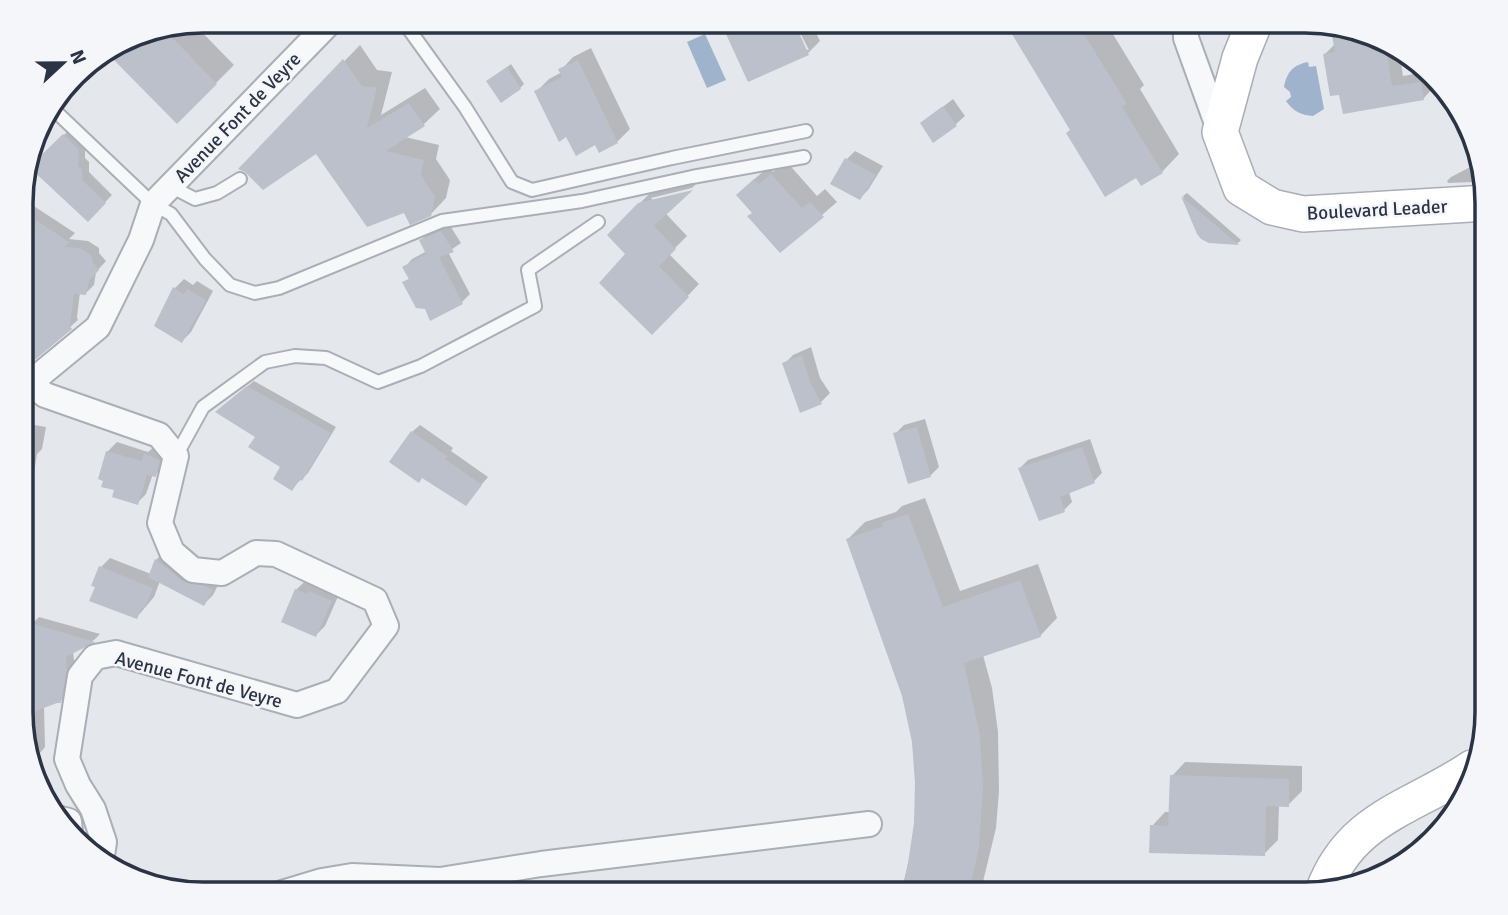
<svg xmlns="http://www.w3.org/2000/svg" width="1508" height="915" font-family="Signika,sans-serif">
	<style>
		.water { fill: #9fb4cc }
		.shadow { fill: #0003; fill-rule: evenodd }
		.building { fill: #bbc0ca }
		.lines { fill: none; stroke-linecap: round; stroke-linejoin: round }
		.lane-casing { stroke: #a9aeb7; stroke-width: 16 }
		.street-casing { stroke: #a9aeb7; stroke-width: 28 }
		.secondary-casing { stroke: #a9aeb7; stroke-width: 38 }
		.lane { stroke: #f7f8fa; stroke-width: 12 }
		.street { stroke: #f7f8fa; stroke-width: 24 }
		.secondary { stroke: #fff; stroke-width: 35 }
		.labels { text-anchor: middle; stroke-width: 5; stroke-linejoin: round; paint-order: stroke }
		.street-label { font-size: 19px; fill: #2b3445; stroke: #f4f6f9 }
		.rim { fill: none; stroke: #2b3445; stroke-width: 3.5 }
	</style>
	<rect width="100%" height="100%" fill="#e4e7ec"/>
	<g class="water">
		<polygon points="705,34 726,80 707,88 687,42"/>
		<path d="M1308,62L1309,67L1316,66L1324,109L1313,116C1301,115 1293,111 1286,101L1291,97L1290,92L1284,87C1287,72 1293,65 1308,62Z"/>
	</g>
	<g class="shadow">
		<path d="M722,21H813L811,23L820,41L808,53L749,80ZM797,27L809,50H805L794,28Z"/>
		<polygon points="1006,21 1105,21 1144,85 1140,89 1179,154 1162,172 1137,175 1072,129"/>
		<polygon points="193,23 234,65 177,122 107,51 134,35"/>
		<polygon points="1340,31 1399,49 1403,76 1425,72 1433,81 1434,87 1423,99 1340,93 1325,54 1335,44 1334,37"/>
		<polygon points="360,45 377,70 392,72 381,115 425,88 440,109 424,124 405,137 439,145 436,159 450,180 446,198 430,215 405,211 316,151 241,168"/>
		<polygon points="591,48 630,129 617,142 596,143 567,135 536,92 549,79 562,72 561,70 573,57"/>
		<polygon points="511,64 524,84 520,88 492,78"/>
		<polygon points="953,99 965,116 956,124 922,123"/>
		<polygon points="71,128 85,142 85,158 89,162 89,172 112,195 88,220 32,167"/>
		<polygon points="855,151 883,166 868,190 860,198 847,159"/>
		<polygon points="786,161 817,196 825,189 837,202 780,251 754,212 752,181 769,167 773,172"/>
		<polygon points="1478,163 1483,178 1473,182 1448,183 1447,181 1451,177"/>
		<polygon points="700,180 692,188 651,198 687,236 669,254 699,284 652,333 627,254 609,235 651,192"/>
		<polygon points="1187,193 1241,240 1238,243 1210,241 1198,233 1183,196"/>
		<polygon points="23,199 75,233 69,239 88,241 99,248 99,253 106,261 96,272 94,285 86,293 80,292 77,317 78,320 23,368 23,316 35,241 23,233"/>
		<polygon points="449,224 461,243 448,252 470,294 462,302 426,308 405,283 410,277 405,267 412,259 427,251 421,240 428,233"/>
		<polygon points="184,279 193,285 197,281 213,291 191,332 182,341 156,325 175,288"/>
		<polygon points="811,347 820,378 830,393 821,402 801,410 784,364 793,355"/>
		<polygon points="254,381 336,427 308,473 291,489 283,467 257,436 223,406"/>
		<polygon points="925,419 939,467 930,476 895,434 904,425"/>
		<polygon points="23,423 46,427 42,449 37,454 34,473 26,481 23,481"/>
		<polygon points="420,425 453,448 451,451 488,477 466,503 412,432"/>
		<polygon points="1090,439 1102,473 1094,481 1069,492 1072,502 1064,510 1020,468 1028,460"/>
		<polygon points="117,442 148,452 155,446 167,450 164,466 155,475 153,474 146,494 137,503 100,478 108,451"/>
		<polygon points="925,498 960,591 1038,564 1057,618 1040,636 983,655 992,688 998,732 999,791 996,828 980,894 901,894 914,837 917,783 911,729 903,696 848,539 865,522 896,512 902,506"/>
		<polygon points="164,552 220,581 213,595 204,604 160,581 154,597 137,617 97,586 101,567 110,558 151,574 156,560"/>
		<polygon points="305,581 340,592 325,626 316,635 296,590"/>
		<polygon points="39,617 100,634 94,640 73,651 74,661 68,694 60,701 44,706 45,747 40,753 39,760 34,765 23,735 23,624 31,625"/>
		<polygon points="1185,762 1302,766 1302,791 1288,805 1279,805 1278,840 1264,854 1152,826 1165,812 1170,812 1172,776"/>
	</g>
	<g class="building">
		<polygon points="720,21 832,21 833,22 800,35 809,55 748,82"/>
		<polygon points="1004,21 1076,21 1127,104 1122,107 1163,173 1141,186 1136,178 1105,197 1066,133 1070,130"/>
		<polygon points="164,29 217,84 177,124 106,52 134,35"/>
		<polygon points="1348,34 1386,45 1392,86 1421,82 1424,100 1343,114 1339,95 1330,96 1323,54 1335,52 1332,36"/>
		<polygon points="343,59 362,86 377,87 367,128 409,103 425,126 386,151 424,160 421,175 435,197 431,216 410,225 404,213 367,227 316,154 263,190 245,172 238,169"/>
		<polygon points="578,60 618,143 599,153 595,145 576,156 566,137 559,142 534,91 562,77 558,69"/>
		<polygon points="507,67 521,89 501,103 486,81"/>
		<polygon points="943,106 957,126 933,143 920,123"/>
		<polygon points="63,134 79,150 78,166 82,170 82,180 106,203 88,222 29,167"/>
		<polygon points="845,158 876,175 860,200 830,184"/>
		<polygon points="771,174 802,208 810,202 824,217 780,253 747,216 752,213 736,195 754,179 759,184"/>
		<polygon points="693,190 654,226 676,249 659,266 689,297 652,335 599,283 625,254 607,235 638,203"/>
		<polygon points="1181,196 1239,245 1209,243 1201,239 1197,234"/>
		<polygon points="36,220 69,242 64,247 80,248 92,256 92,261 99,270 89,281 86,295 74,294 70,326 72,329 30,364 23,353 23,305"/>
		<polygon points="441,231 454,252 439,257 463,304 430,321 425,309 416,308 402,282 409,279 402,267 426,254 419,240"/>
		<polygon points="173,287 184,294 187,289 206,300 182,343 154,326"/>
		<polygon points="802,355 810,382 822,404 800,413 782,363"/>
		<polygon points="247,386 331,433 302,481 300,479 292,491 273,479 280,467 248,447 255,437 215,412"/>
		<polygon points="917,427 931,477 908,484 893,433"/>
		<polygon points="411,431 447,456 445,459 482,485 466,506 422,478 419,483 389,462"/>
		<polygon points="1082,447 1095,483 1060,497 1065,512 1039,521 1018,468"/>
		<polygon points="106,451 142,461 144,454 160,460 156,477 147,475 138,505 112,497 114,490 101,487 103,481 98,479"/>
		<polygon points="908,514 943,607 1020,580 1041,637 964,663 980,736 983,787 979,847 969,894 900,894 907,870 914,823 915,783 912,742 902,696 846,539 884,526 882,523"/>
		<polygon points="155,559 184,582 205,586 213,590 204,606 148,577"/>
		<polygon points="99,566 153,588 145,608 142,607 137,619 89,601 95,587 91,586"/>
		<polygon points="295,589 307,594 309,591 332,601 316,637 281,622"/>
		<polygon points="30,623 95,642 66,657 67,670 61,703 57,703 23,716 23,631 30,632"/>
		<polygon points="1170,775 1289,779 1289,807 1266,806 1265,856 1149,853 1150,825 1168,826"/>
	</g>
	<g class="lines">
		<defs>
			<g id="lane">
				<polyline points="403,21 465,107 512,182 532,190 672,158 806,131"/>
				<polyline points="51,107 153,204 171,214 205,259 230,285 255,293 279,288 442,221 582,201 692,177 804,157"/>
				<polyline points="170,186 195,199 217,193 240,179"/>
				<polyline points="176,456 203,407 265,362 295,356 326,358 378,382 421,366 535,306 528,270 598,222"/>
			</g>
			<g id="street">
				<polyline points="1186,21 1186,38 1220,132"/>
				<polyline points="57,818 69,821 70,832"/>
				<polyline points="101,862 104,842 93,809 78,785 67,759 80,676 95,657 116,653 297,705 337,691 386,626 375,600 276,554 256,553 222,573 193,570 172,552 160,523 176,456 159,435 45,395 30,383 98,327 141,240 153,204 331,21"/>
				<polyline points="279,894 322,881 352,876 440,880 541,864 869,824"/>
			</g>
			<g id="secondary">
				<polyline points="1255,21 1240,58 1220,132 1241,188 1272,207 1303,214 1487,203"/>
				<path d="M1323,892C1350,817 1413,808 1472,768"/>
			</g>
		</defs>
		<use href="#lane" class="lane-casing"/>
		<use href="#street" class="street-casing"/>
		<use href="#secondary" class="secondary-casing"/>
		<use href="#lane" class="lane"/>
		<use href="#street" class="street"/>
		<use href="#secondary" class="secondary"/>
	</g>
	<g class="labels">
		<g class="street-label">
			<text transform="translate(237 117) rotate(-46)" y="7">Avenue Font de Veyre</text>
			<text transform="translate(1377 209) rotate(-3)" y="7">Boulevard Leader</text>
			<text transform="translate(199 679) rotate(15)" y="7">Avenue Font de Veyre</text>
		</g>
	</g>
	<path d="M0 0H1508V915H0ZM203 33H1305A170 170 0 0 1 1475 203V712A170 170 0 0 1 1305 882H203A170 170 0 0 1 33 712V203A170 170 0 0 1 203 33Z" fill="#f4f6f9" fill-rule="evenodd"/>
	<path class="rim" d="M203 33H1305A170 170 0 0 1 1475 203V712A170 170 0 0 1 1305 882H203A170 170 0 0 1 33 712V203A170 170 0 0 1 203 33Z"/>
	<g transform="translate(63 63) rotate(68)" stroke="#f4f6f9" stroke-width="5" paint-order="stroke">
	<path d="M0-5L12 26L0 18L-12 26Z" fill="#2b3445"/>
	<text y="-10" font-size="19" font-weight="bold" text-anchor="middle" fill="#2b3445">N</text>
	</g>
</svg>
